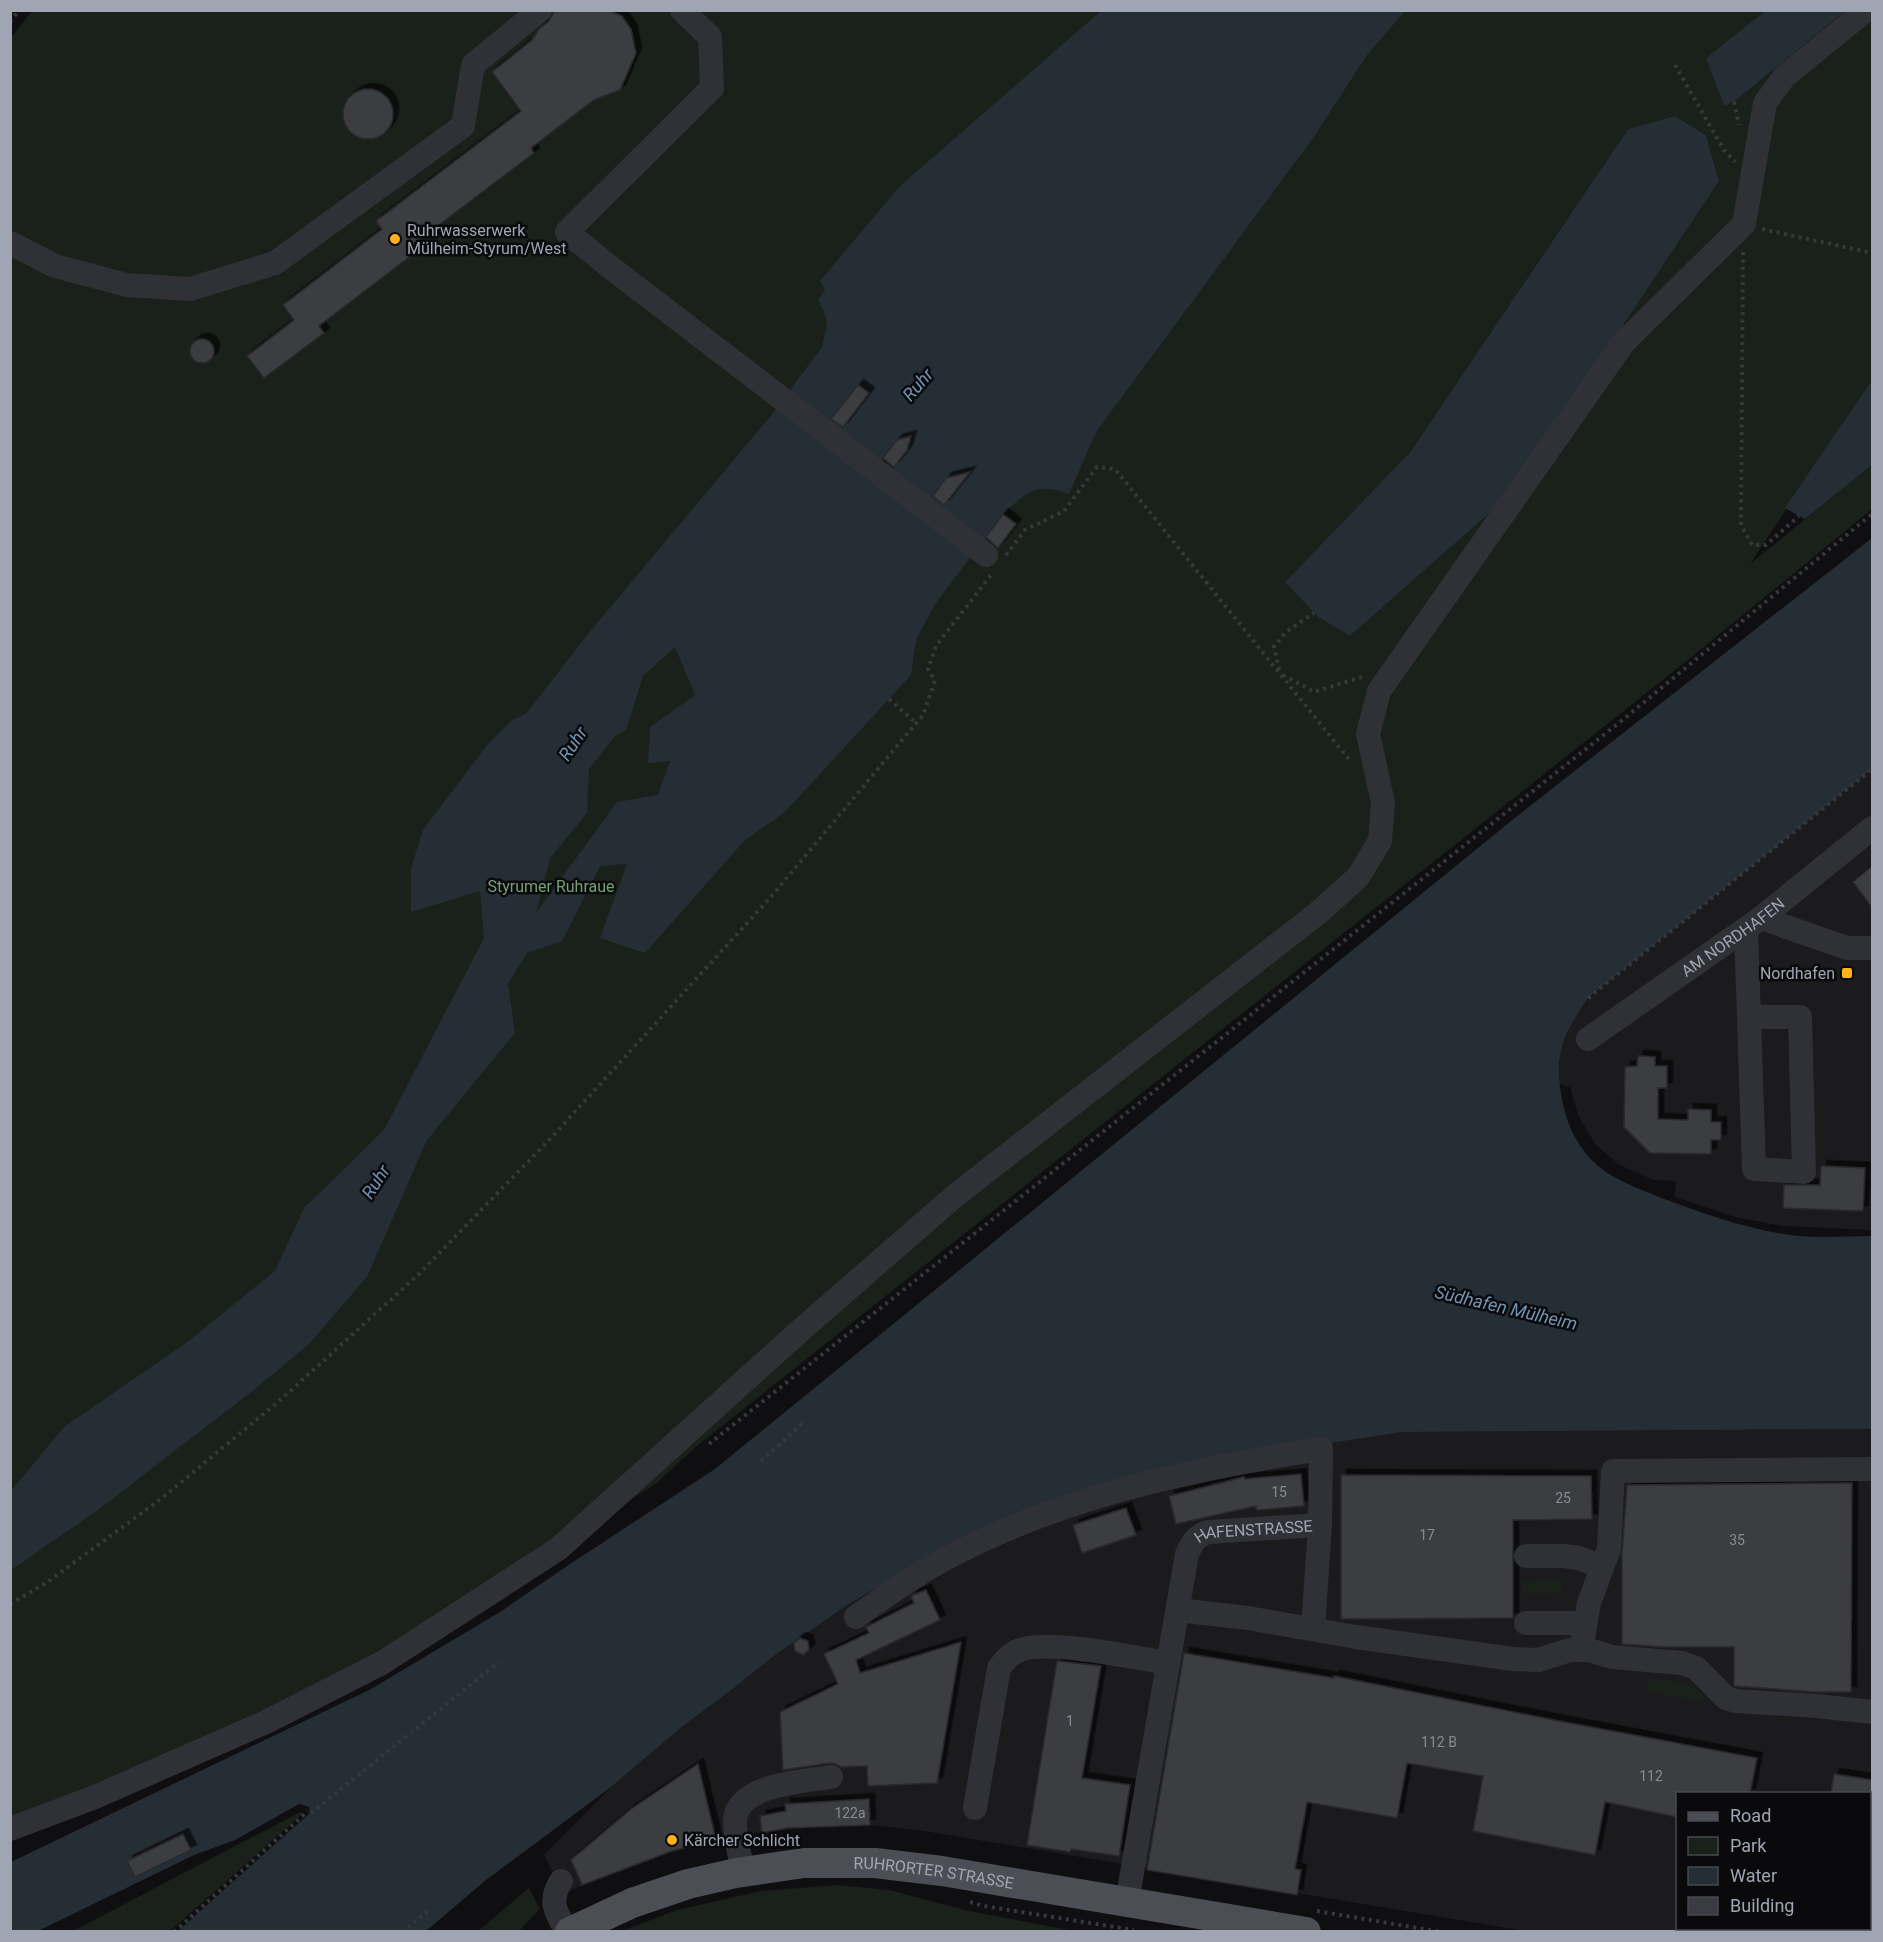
<svg xmlns="http://www.w3.org/2000/svg" width="1883" height="1942" font-family="Roboto,sans-serif">
	<style>
		.built { fill: #1b1b1e; fill-rule: evenodd }
		.green { fill: #19211a; fill-rule: evenodd }
		.water { fill: #252e35; fill-rule: evenodd }
		.building { fill: #3b3c41; stroke: #29292d; stroke-width: 1.5; filter: url(#shadow) }
		.lines { fill: none; stroke-linecap: round; stroke-linejoin: round }
		.path { stroke: #36383d; stroke-width: 4; stroke-dasharray: 3 4.5; stroke-linecap: butt }
		.minor { stroke: #303136; stroke-width: 24 }
		.major { stroke: #4c4e55; stroke-width: 30 }
		.poi-dot { fill: #ffb319; stroke: #0a0a0c; stroke-width: 2 }
		.labels { text-anchor: middle; stroke-width: 5; stroke-linejoin: round; paint-order: stroke }
		.number-label { font-size: 14px; fill: #868b96 }
		.poi-label { font-size: 16px; fill: #9fa5b3; stroke: #0a0a0c; text-anchor: start }
		.park-label { font-size: 16px; fill: #73a176; stroke: #0a0a0c }
		.street-label { font-size: 16px; fill: #9fa5b3; stroke: #0a0a0c }
		.water-label { font-size: 18px; font-style: italic; fill: #7194b3; stroke: #0a0a0c }
	</style>
	<defs>
		<filter id="shadow"><feDropShadow dx="5.5" dy="-5.5" stdDeviation="0" flood-color="#0009"/></filter>
	</defs>
	<rect width="100%" height="100%" fill="#0f0f11"/>
	<g class="built">
		<polygon points="1872,769 1872,1230 1783,1226 1735,1217 1675,1197 1676,1181 1653,1180 1618,1164 1595,1144 1578,1115 1570,1087 1559,1084 1559,1053 1572,1022 1588,998"/>
		<path d="M1872,1429V1931H1525L924,1831L870,1825L788,1828L716,1840L672,1851L626,1867L563,1894L544,1855L611,1787L683,1726L734,1688L775,1655L846,1606L960,1538L1163,1469L1402,1432ZM1678,1794H1870V1928H1678Z"/>
	</g>
	<g class="green">
		<path d="M32,11H1765L1707,58L1724,106L1734,102L1845,11H1872V380L1750,564L1872,465V509L1693,656L698,1445L657,1483L601,1518L956,1202L1340,903L1377,862L1386,838L1312,911L948,1189L545,1550L381,1657L90,1793L11,1823L10,39ZM1675,116L1706,135L1719,181L1511,494L1350,636L1318,617L1285,582L1411,451L1628,129Z"/>
		<polygon points="1562,1580 1562,1593 1523,1594 1523,1581"/>
		<path d="M1649,1678C1668,1681 1701,1679 1704,1702L1647,1692Z"/>
		<polygon points="302,1811 301,1815 170,1931 73,1931"/>
		<polygon points="837,1885 889,1890 969,1911 1074,1931 622,1931 677,1910 761,1891"/>
		<polygon points="529,1888 540,1909 519,1931 478,1931"/>
	</g>
	<g class="water">
		<path d="M1101,11H1405L1367,55L1313,138L1096,432L1069,494C1036,482 1027,492 1003,514L935,604L916,640L911,675L785,812L745,840L645,953L600,938L627,864L600,866L562,941L527,953L508,984L515,1033L427,1140L367,1277L308,1345L255,1389L98,1510L11,1570V1491L64,1427L186,1343L275,1271L304,1208L384,1130L484,938L480,891L411,912V868L423,830L488,744L512,720L526,714L588,634L773,413L822,347L827,324L824,311L818,300L825,290L820,281L899,187ZM903,438L908,442L909,444L905,452L890,472L879,463L894,443ZM675,647L695,695L650,727L648,763L670,761L658,795L617,802L536,913L550,858L587,813L589,769L615,736L626,730L643,676Z"/>
		<polygon points="1765,11 1845,11 1734,102 1724,106 1706,58"/>
		<polygon points="1675,116 1706,135 1719,181 1511,494 1350,636 1318,617 1285,582 1411,451 1628,129"/>
		<polygon points="1872,380 1872,465 1805,519 1785,508"/>
		<path d="M1872,538V769L1588,998C1561,1038 1553,1056 1563,1104C1568,1128 1580,1151 1598,1166C1616,1181 1638,1188 1659,1197C1705,1214 1751,1231 1799,1236C1823,1238 1849,1236 1872,1236V1429L1402,1432L1163,1469L960,1538L846,1606L775,1655L734,1688L683,1726L611,1787L486,1880L426,1931H178L310,1813L309,1807L299,1804L235,1840L194,1855L38,1931L11,1932V1862L371,1689L500,1612L567,1566L715,1469L1516,817Z"/>
	</g>
	<g class="building">
		<polygon points="558,10 608,10 622,16 631,29 636,53 620,90 594,100 531,148 534,153 407,249 412,255 319,326 324,333 264,378 247,356 294,320 283,305 382,229 376,221 521,111 492,72 532,40 539,29 549,21 554,12"/>
		<circle cx="368" cy="114" r="25"/>
		<circle cx="202" cy="351" r="12"/>
		<polygon points="858,385 869,393 843,427 831,419"/>
		<polygon points="911,436 907,450 894,467 883,458 897,440"/>
		<polygon points="970,472 944,505 933,496 946,478"/>
		<polygon points="1003,514 1016,524 998,548 986,537"/>
		<polygon points="1872,866 1872,907 1853,882"/>
		<polygon points="1638,1056 1655,1057 1655,1066 1667,1066 1667,1088 1658,1088 1658,1119 1688,1120 1688,1109 1711,1110 1711,1122 1721,1122 1721,1140 1711,1140 1711,1154 1650,1153 1624,1127 1625,1067 1637,1066"/>
		<polygon points="1821,1166 1865,1168 1863,1211 1783,1208 1784,1185 1820,1185"/>
		<polygon points="1301,1474 1304,1506 1256,1510 1256,1506 1176,1524 1169,1496 1244,1477 1245,1479"/>
		<polygon points="1341,1475 1591,1476 1592,1519 1513,1520 1513,1618 1341,1619"/>
		<polygon points="1852,1483 1851,1692 1818,1692 1734,1686 1734,1647 1662,1647 1622,1644 1622,1554 1627,1485"/>
		<polygon points="1126,1508 1136,1535 1082,1553 1073,1525"/>
		<polygon points="926,1590 940,1620 856,1660 860,1673 961,1642 937,1783 868,1786 867,1766 841,1767 836,1764 829,1763 783,1770 780,1712 838,1684 824,1654 869,1633 866,1627 914,1603 911,1596"/>
		<polygon points="800,1638 808,1641 809,1650 803,1655 795,1651 794,1643"/>
		<polygon points="1184,1653 1334,1678 1334,1676 1559,1721 1757,1758 1750,1794 1677,1794 1677,1817 1605,1802 1595,1855 1473,1831 1483,1776 1407,1763 1397,1818 1307,1802 1295,1869 1301,1870 1297,1895 1147,1870"/>
		<polygon points="1057,1661 1101,1666 1082,1778 1130,1785 1119,1856 1071,1849 1070,1852 1027,1845"/>
		<polygon points="698,1764 716,1840 672,1851 582,1885 571,1860 631,1809"/>
		<polygon points="1834,1774 1872,1780 1872,1794 1831,1794"/>
		<polygon points="869,1799 870,1825 788,1828 762,1833 760,1816 786,1811 785,1804"/>
		<polygon points="183,1834 191,1850 135,1877 127,1861"/>
	</g>
	<g class="lines">
		<g class="path">
			<polyline points="10,22 19,10"/>
			<polyline points="1675,65 1724,150 1735,162"/>
			<polyline points="1734,102 1739,125"/>
			<polyline points="1762,229 1872,253"/>
			<polyline points="1743,252 1741,525 1752,545 1766,545 1799,516"/>
			<polyline points="1006,555 1025,530 1064,511 1097,467 1115,469 1351,762"/>
			<polyline points="1279,670 1274,646 1287,631 1314,613"/>
			<polyline points="1283,675 1314,692 1365,676"/>
			<polyline points="889,699 916,723"/>
			<polyline points="1588,998 1872,769"/>
			<polyline points="709,1444 1620,722 1872,514"/>
			<polyline points="761,1461 803,1423"/>
			<polyline points="10,1604 46,1583 162,1498 278,1402 419,1274 551,1138 770,898 923,715 935,681 928,669 936,646 991,575"/>
			<polyline points="311,1813 499,1662"/>
			<polyline points="970,1902 984,1906 1134,1930"/>
			<polyline points="1317,1911 1441,1932"/>
			<polyline points="174,1932 308,1811"/>
			<polyline points="402,1932 430,1909"/>
		</g>
		<g class="minor">
			<polyline points="682,10 710,37 712,88 567,232 610,267 986,555"/>
			<polyline points="10,243 55,266 127,285 190,289 275,263 463,126 473,65 540,10"/>
			<polyline points="1761,918 1847,948 1872,948"/>
			<polyline points="1746,929 1754,1169 1804,1172 1800,1017 1749,1017"/>
			<path id="s1" d="M1588,1039L1761,918L1872,828"/>
			<polyline points="1526,1556 1563,1556 1579,1558 1602,1567"/>
			<polyline points="1178,1610 1248,1618 1356,1637 1513,1659 1538,1660 1570,1650 1589,1650 1612,1657 1682,1663 1696,1668 1726,1698 1736,1701 1817,1706 1872,1712"/>
			<path d="M856,1617C885,1596 915,1575 947,1558C1062,1496 1193,1469 1321,1449L1320,1525"/>
			<polyline points="1526,1623 1585,1623"/>
			<polyline points="1581,1650 1589,1603 1609,1549 1613,1471 1872,1469"/>
			<path d="M975,1808L999,1668C1005,1660 1010,1654 1020,1650C1048,1639 1135,1658 1168,1663"/>
			<polyline points="10,1829 95,1797 266,1722 382,1663 558,1549 802,1329 956,1195 1318,913 1358,877 1380,841 1383,803 1368,734 1379,691 1624,342 1744,224 1765,103 1784,77 1866,10"/>
			<path d="M743,1872C740,1857 735,1836 735,1822C735,1784 805,1781 831,1777"/>
			<path d="M561,1881C548,1902 556,1912 567,1932"/>
			<path id="s2" d="M1127,1902L1187,1554C1192,1543 1196,1536 1208,1532L1320,1525L1313,1629"/>
		</g>
		<path class="major" id="s3" d="M570,1932L632,1903L688,1884L736,1873L804,1863H875L942,1871L1306,1932"/>
	</g>
	<g class="poi-dot">
		<circle cx="395" cy="239" r="6"/>
		<rect x="1841" y="967" width="12" height="12" rx="3"/>
		<circle cx="672" cy="1840" r="6"/>
	</g>
	<g class="labels">
		<g class="number-label">
			<text x="1279" y="1497">15</text>
			<text x="1563" y="1503">25</text>
			<text x="1427" y="1540">17</text>
			<text x="1737" y="1545">35</text>
			<text x="1070" y="1726">1</text>
			<text x="1439" y="1747">112 B</text>
			<text x="1651" y="1781">112</text>
			<text x="850" y="1818">122a</text>
		</g>
		<g class="poi-label">
			<text x="407" y="236">Ruhrwasserwerk<tspan x="407" dy="18">Mülheim-Styrum/West</tspan></text>
			<text x="1835" y="979" text-anchor="end">Nordhafen</text>
			<text x="684" y="1846">Kärcher Schlicht</text>
		</g>
		<g class="park-label">
			<text x="551" y="892">Styrumer Ruhraue</text>
		</g>
		<g class="street-label">
			<text dy="6" stroke="none"><textPath href="#s1" startOffset="177">AM NORDHAFEN</textPath></text>
			<text dy="6" stroke="none"><textPath href="#s2" startOffset="430">HAFENSTRASSE</textPath></text>
			<text dy="6" stroke="none"><textPath href="#s3" startOffset="376">RUHRORTER STRASSE</textPath></text>
		</g>
		<g class="water-label">
			<text transform="translate(918 385) rotate(-49)" y="6">Ruhr</text>
			<text transform="translate(573 744) rotate(-56)" y="6">Ruhr</text>
			<text transform="translate(376 1182) rotate(-57)" y="6">Ruhr</text>
			<text transform="translate(1506 1308) rotate(13)" y="6">Südhafen Mülheim</text>
		</g>
	</g>
	<rect width="1883" height="1942" fill="none" stroke="#9fa5b3" stroke-width="24"/>
	<rect x="1676" y="1792" width="195" height="138" fill="#0a0a0c" stroke="#46484f" stroke-width="1.5"/>
	<rect x="1688" y="1812" width="30" height="9" fill="#4c4e55" stroke="#46484f" stroke-width="1.5"/>
	<text x="1730" y="1822" font-size="18" fill="#9fa5b3">Road</text>
	<rect x="1688" y="1837" width="30" height="18" fill="#19211a" stroke="#46484f" stroke-width="1.5"/>
	<text x="1730" y="1852" font-size="18" fill="#9fa5b3">Park</text>
	<rect x="1688" y="1867" width="30" height="18" fill="#252e35" stroke="#46484f" stroke-width="1.5"/>
	<text x="1730" y="1882" font-size="18" fill="#9fa5b3">Water</text>
	<rect x="1688" y="1897" width="30" height="18" fill="#3b3c41" stroke="#46484f" stroke-width="1.5"/>
	<text x="1730" y="1912" font-size="18" fill="#9fa5b3">Building</text>
</svg>
